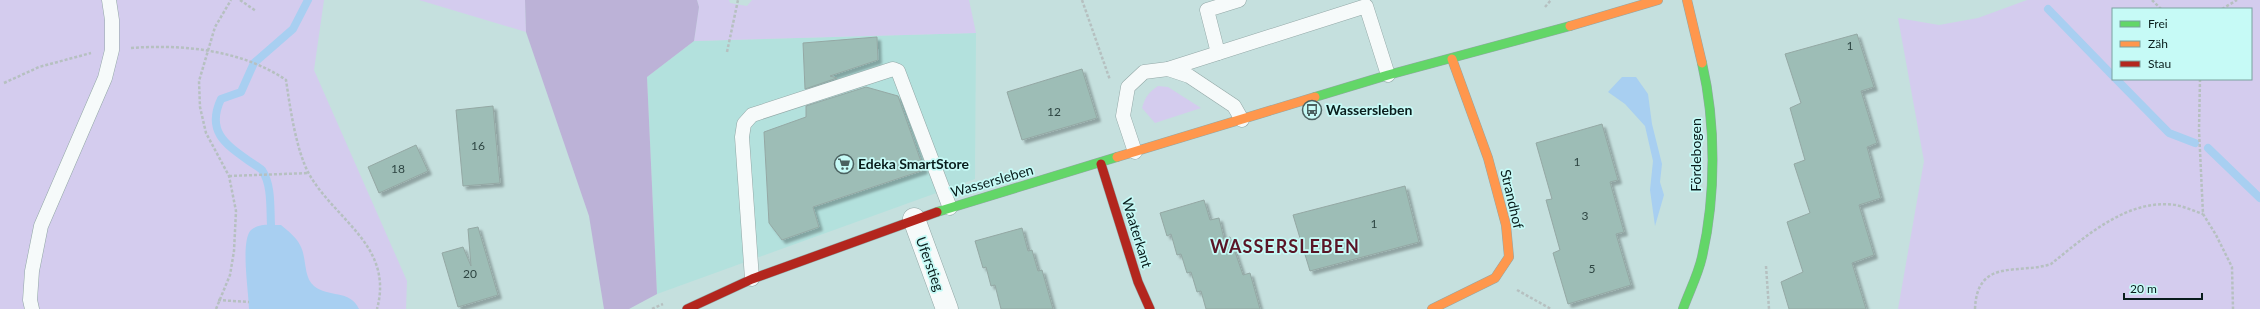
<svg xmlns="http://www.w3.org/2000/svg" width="2260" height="309" font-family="Lato,sans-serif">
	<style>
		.built { fill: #b3e1dd }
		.green { fill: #d4ccee; fill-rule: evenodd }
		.forest { fill: #bcb2d7 }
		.water { fill: #a8cff1 }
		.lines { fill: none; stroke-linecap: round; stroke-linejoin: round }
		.stream { stroke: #a8cff1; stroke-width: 8 }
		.building { fill: #9dbdb6; stroke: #94a8a4; filter: url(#shadow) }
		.lane-casing { stroke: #92a7a6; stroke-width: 15 }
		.street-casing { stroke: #92a7a6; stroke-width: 23 }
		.fast-casing { stroke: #92a7a6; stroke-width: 10 }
		.slow-casing { stroke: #92a7a6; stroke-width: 10 }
		.jam-casing { stroke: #92a7a6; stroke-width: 10 }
		.path { stroke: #b6c0c0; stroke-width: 2.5; stroke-dasharray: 3 2; stroke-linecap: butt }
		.lane { stroke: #f6fafa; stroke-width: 14 }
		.street { stroke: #f6fafa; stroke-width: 22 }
		.fast { stroke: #63d668; stroke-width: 9 }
		.slow { stroke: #ff974d; stroke-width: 9 }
		.jam { stroke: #b3261e; stroke-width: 9 }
		.labels { text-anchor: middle; stroke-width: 3.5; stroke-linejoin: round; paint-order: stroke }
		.number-label { font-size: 12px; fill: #2e4542 }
		.poi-label { font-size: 14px; font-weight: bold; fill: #091d1c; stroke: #c6faf6; text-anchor: start }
		.street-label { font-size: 14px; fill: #091d1c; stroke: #c6faf6 }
		.district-label { font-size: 18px; font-weight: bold; letter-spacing: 1px; fill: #5a1526; stroke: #c6faf6 }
	</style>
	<defs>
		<filter id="shadow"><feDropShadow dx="3.5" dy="3.5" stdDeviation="1" flood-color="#0004"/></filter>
	</defs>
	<rect width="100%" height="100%" fill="#c5e0de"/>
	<polygon class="built" points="976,33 975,179 657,294 647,77 694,41"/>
	<g class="green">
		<polygon points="0,0 324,0 314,70 407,281 406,309 0,309"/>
		<polygon points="419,0 525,0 526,32"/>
		<polygon points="697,0 729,0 730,3 747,6 752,0 969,0 976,33 694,41 699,7"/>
		<path d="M2027,0H2260V309H1898L1924,161L1898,18L1939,25L1978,18ZM2113,9H2251V79H2113Z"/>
		<path d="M1158,86L1168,87L1201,108L1155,123L1142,108C1145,97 1149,92 1158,86Z"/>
	</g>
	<polygon class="forest" points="525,0 697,0 699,7 694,41 647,77 657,294 629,309 604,309 589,216 526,32"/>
	<g class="water">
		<polygon points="1622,77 1636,77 1648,94 1652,124 1662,164 1660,182 1664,195 1655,226 1650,190 1653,161 1645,126 1625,104 1608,92"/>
		<path d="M281,225C288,231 296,237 300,245C307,257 303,277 314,286C328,298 350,289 359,309H249C249,293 240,241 251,230C259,223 271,225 281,225Z"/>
	</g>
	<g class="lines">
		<g class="stream">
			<polyline points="2048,9 2113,76"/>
			<polyline points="2116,79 2169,133 2195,143"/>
			<polyline points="2208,148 2260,198"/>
			<path d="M271,225C270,208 272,185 262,170C259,167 253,164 249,161C225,144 206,131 221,99L241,92L254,63L293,29L308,0"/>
		</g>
	</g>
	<g class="building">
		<polygon points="1857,34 1874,87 1861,91 1877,143 1867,147 1881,198 1859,205 1874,255 1852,263 1866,309 1789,309 1781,282 1803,272 1787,222 1810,213 1794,164 1805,160 1790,108 1801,103 1785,54"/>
		<polygon points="877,37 878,60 830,76 837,78 805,89 803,43"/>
		<polygon points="1082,69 1097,118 1022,140 1007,92"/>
		<polygon points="866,87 898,96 924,170 813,207 819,227 782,240 769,223 764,132 806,117 806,106"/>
		<polygon points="493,106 500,183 463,186 456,110"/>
		<polygon points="1602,124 1618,180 1610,182 1624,232 1616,234 1631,285 1568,304 1553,253 1560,250 1546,200 1552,199 1536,143"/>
		<polygon points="416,145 428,171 379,193 368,167"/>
		<polygon points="1405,186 1419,242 1310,271 1293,215"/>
		<polygon points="1204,200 1210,220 1219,218 1224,239 1230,237 1243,275 1250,273 1260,309 1206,309 1201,291 1197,292 1191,272 1187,273 1181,254 1177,255 1171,234 1167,236 1160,213"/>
		<polygon points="478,227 498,295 458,307 442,253 463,247 471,266 468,229"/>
		<polygon points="1022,228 1028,251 1032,250 1038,271 1042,270 1053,309 1001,309 995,285 991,286 986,267 983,268 975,241"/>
	</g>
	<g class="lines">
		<defs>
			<g id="lane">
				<polyline points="1218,53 1207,10 1239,0"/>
				<polyline points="1168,69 1189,76 1234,106 1242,120"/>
				<polyline points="1135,152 1123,116 1128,87 1144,72 1168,69 1366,6 1388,75"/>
				<polyline points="752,279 742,137 744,124 752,115 893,69 898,71 950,208"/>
				<polyline points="32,309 30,300 32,271 41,226 105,78 112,50 112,20 109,0"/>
			</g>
			<polyline id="street" points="914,219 947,309"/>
			<g id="fast">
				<polyline points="1315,97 1388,75 1570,26"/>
				<polyline points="937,212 1117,157"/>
				<path d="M1683,309C1689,292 1698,275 1702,257C1716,196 1716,123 1702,63"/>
			</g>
			<g id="slow">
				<polyline points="1687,0 1702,63"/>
				<polyline points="1570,26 1658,0"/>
				<polyline points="1117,157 1315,97"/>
				<polyline points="1432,309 1495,278 1509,257 1506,225 1488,158 1452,59"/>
			</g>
			<g id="jam">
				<polyline points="1101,164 1138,282 1150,309"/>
				<polyline points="687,309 752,279 937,212"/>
			</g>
		</defs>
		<use href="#lane" class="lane-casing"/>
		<use href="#street" class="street-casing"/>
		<use href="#fast" class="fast-casing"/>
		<use href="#slow" class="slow-casing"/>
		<use href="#jam" class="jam-casing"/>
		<g class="path">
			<polyline points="240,0 256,11"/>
			<polyline points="1082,0 1110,80"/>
			<polyline points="2152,0 2161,9"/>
			<polyline points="1545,7 1551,0"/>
			<polyline points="2222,9 2237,0"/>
			<path d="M131,48C183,44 242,50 286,80C290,107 296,150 309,174C336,221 394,246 377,309"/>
			<polyline points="727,52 738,0"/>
			<polyline points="2200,79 2199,130 2203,214 2216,235 2232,267 2233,309"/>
			<polyline points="4,83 39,67 91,53"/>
			<polyline points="229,176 309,173"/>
			<polyline points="1766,266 1769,309"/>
			<polyline points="1517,290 1551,309"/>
			<polyline points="218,300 249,302"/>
			<polyline points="216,309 230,275 234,251 236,211 229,176 206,133 200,107 199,81 215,27 231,0"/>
			<polyline points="652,309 663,304"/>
			<path d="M1975,309C1977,257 2019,275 2051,264C2086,236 2128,198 2176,205C2185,207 2194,211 2203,214"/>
		</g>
		<use href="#lane" class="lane"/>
		<use href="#street" class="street"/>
		<use href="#fast" class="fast"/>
		<use href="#slow" class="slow"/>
		<use href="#jam" class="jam"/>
	</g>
	<defs>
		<symbol id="bus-ring" viewBox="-11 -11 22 22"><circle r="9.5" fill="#c6faf6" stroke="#4b6160" stroke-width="1.5"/><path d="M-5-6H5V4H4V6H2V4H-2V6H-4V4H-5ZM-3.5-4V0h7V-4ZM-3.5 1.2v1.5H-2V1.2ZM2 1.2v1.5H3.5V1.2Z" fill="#4b6160"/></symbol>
		<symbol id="supermarket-ring" viewBox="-11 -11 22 22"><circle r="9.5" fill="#c6faf6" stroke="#4b6160" stroke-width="1.5"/><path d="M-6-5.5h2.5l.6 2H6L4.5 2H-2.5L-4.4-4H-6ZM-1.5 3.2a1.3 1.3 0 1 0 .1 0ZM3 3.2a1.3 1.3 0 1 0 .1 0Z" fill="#4b6160"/></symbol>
	</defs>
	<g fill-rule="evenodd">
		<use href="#bus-ring" x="1301" y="99" width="22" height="22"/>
		<use href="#supermarket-ring" x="833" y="153" width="22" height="22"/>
	</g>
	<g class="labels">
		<g class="number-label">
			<text x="1850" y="50">1</text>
			<text x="1054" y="116">12</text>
			<text x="478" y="150">16</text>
			<text x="1577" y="166">1</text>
			<text x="398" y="173">18</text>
			<text x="1585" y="220">3</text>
			<text x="1374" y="228">1</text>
			<text x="1592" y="273">5</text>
			<text x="470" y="278">20</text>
		</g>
		<g class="poi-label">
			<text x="1326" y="115">Wassersleben</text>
			<text x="858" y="169">Edeka SmartStore</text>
		</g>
		<g class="street-label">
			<text transform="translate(1696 155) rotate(-90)" y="5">Fördebogen</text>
			<text transform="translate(992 181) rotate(-16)" y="5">Wassersleben</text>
			<text transform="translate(1512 199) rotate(77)" y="5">Strandhof</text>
			<text transform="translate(1137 233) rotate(73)" y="5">Waaterkant</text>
			<text transform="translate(930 264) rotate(70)" y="5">Uferstieg</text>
		</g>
		<g class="district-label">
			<text x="1285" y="253">WASSERSLEBEN</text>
		</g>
	</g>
	<rect x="2112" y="8" width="140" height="72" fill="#c6faf6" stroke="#7aa29f"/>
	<rect x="2120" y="21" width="20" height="6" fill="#63d668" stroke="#7aa29f"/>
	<text x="2148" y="28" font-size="12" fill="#091d1c">Frei</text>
	<rect x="2120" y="41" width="20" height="6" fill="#ff974d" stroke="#7aa29f"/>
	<text x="2148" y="48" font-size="12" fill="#091d1c">Zäh</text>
	<rect x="2120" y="61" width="20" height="6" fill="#b3261e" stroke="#7aa29f"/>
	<text x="2148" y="68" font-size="12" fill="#091d1c">Stau</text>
	<path d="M2124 293v6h78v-6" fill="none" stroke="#091d1c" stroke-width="2"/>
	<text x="2130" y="293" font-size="12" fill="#091d1c" stroke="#c6faf6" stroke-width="3" paint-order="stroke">20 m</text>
</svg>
